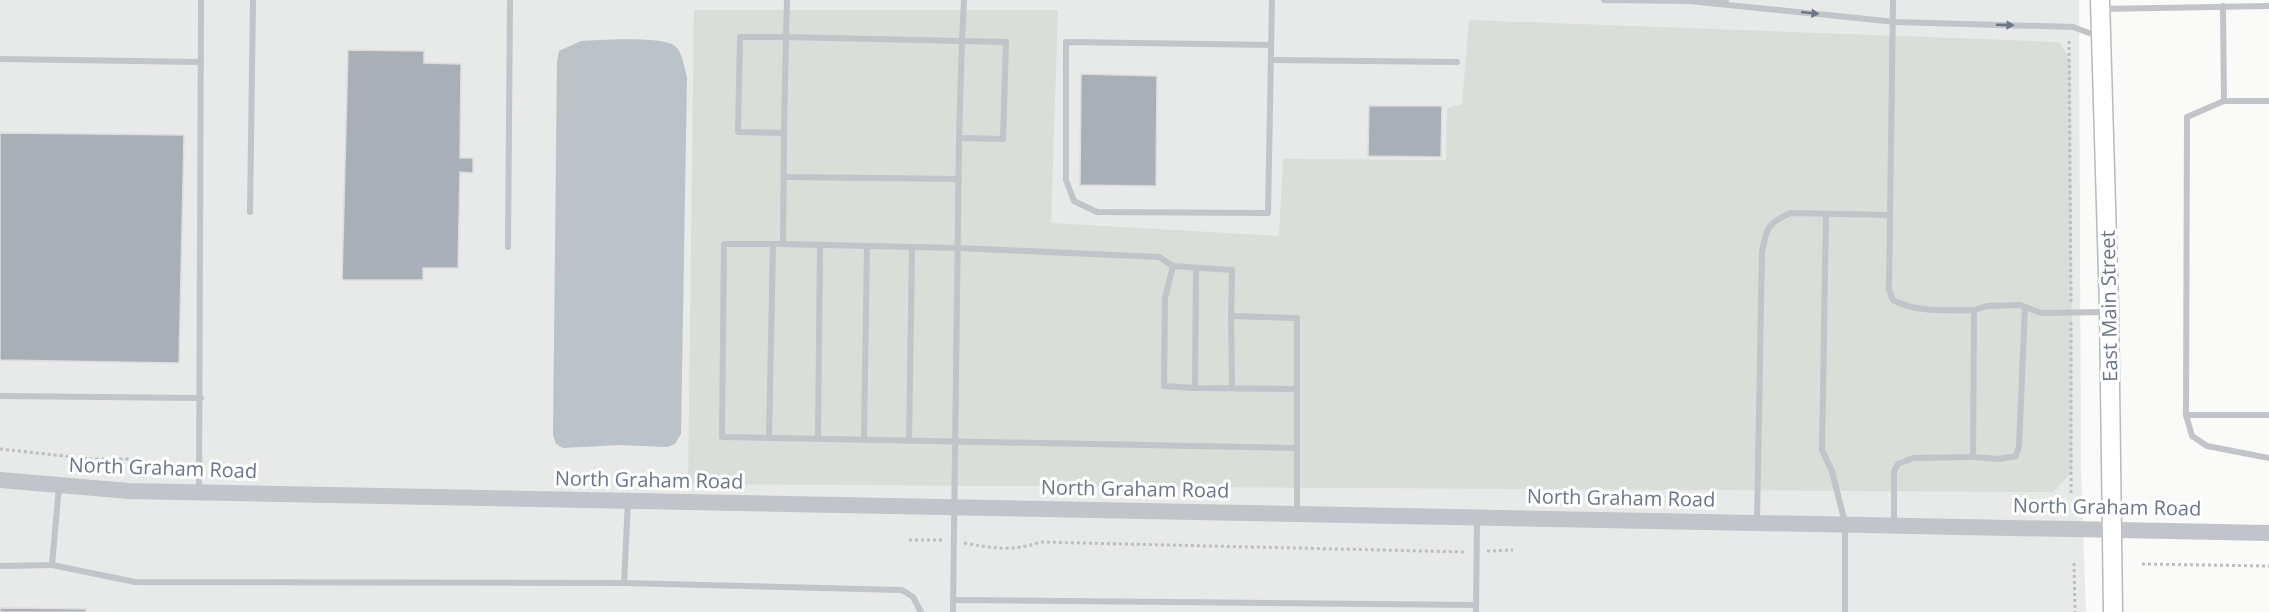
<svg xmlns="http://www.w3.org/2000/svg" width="2269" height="612" font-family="'Open Sans',sans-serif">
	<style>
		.built { fill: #e8e9e9 }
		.green { fill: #d9ded8 }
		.water { fill: #bbc3c8 }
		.building { fill: #a9afb7; stroke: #dcdcda; stroke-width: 1.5 }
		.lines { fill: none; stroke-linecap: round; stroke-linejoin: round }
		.secondary-casing { stroke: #b6bac0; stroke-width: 21 }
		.path { stroke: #bcbec1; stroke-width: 3; stroke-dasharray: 3 3; stroke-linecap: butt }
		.service { stroke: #c1c4c9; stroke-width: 6 }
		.tertiary { stroke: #c1c4c9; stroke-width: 16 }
		.secondary { stroke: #fff; stroke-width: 18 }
		.oneway { fill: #6b7687 }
		.labels { text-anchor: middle; stroke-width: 6; stroke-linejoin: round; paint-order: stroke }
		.street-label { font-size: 20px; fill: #6b7687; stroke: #fff }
	</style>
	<rect width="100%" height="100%" fill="#fafaf8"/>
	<polygon class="built" points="0,0 2079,0 2081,473 2086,612 0,612"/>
	<polygon class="green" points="694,10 1058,10 1051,223 1279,236 1283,159 1446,160 1447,108 1462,104 1469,20 2059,42 2071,61 2072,472 2053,492 688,484"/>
	<path class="water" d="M581,41C599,40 662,36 675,46C683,53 684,67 687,77L681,434L675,444L667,447L619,445L563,448L556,444L553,435L557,61L559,51Z"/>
	<g class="building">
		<polygon points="348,50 424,51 424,63 461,64 460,158 473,158 473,173 460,172 458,268 423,268 423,280 342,280"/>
		<polygon points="1081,74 1157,76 1156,186 1080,185"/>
		<polygon points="1369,106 1442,106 1441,157 1368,156"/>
		<polygon points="0,133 184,135 179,363 0,360"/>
		<polygon points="0,608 86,609 86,612 0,612"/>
	</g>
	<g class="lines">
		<defs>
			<polyline id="secondary" points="2100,0 2109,308 2113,612"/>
		</defs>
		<use href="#secondary" class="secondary-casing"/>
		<g class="path">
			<polyline points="2069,41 2071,304"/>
			<polyline points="0,449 92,459 132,459 189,472"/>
			<polyline points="2071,493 2071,322"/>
			<polyline points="909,540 943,540"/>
			<path d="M964,543C992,548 1012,552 1040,542L1466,552"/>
			<polyline points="1487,551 1513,550"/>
			<polyline points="2074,563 2075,612"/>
			<polyline points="2142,564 2269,566"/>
		</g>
		<g class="service">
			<polyline points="787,0 786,37 962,41 964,0"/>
			<polyline points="1604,0 1693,1"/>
			<path d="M1893,0L1889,290L1893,300C1917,313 1947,310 1974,310L1973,457L1913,458L1898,464L1894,471V524"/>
			<polyline points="1689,1 1896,22 2073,27 2100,37"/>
			<polyline points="1712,1 1726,0"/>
			<polyline points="2223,6 2224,101 2269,101"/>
			<polyline points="2101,9 2269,6"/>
			<polygon points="740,37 786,37 784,133 738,132"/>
			<polygon points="962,41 1006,42 1003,139 959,138"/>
			<polyline points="1271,45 1066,42 1066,180 1074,201 1097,212 1268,213 1272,0"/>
			<polyline points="0,59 201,62"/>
			<polyline points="1271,60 1457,62"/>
			<polyline points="2224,101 2187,117 2186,415 2192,436 2207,446 2269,458"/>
			<polyline points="784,133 783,244 958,248 1159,257 1173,266 1232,270 1231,316 1297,318 1297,512"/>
			<polyline points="784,177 959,179"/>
			<polyline points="250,212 253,0"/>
			<polyline points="1826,214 1822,450 1832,471 1845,523 1845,612"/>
			<polyline points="783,244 724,244 722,437 1297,448"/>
			<polyline points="508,247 510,0"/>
			<polyline points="1173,266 1165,298 1164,386 1195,388"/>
			<polyline points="1196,268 1195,388 1297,389"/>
			<polyline points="1974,310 1987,306 2020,305 2041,313 2106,312"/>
			<polyline points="1231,316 1232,388"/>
			<polyline points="0,396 201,398"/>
			<polyline points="2186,415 2269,415"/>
			<polyline points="769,438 773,245"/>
			<polyline points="818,439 820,245"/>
			<polyline points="864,440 867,246"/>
			<polyline points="909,441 912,247"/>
			<polyline points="1973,457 1999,459 2016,456 2019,446 2025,307"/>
			<polyline points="199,491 201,0"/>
			<polyline points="628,501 624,583 902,590 913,597 921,612"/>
			<path d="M1757,521L1762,252C1766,229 1768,222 1791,213L1890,215"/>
			<polyline points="52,565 135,582 624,583"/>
			<polyline points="0,566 52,565 59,486"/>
			<polyline points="953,600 1476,605"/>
			<polyline points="953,612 959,138"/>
			<polyline points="1476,612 1477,520"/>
		</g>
		<polyline class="tertiary" points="0,480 129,491 2269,533"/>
		<use href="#secondary" class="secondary"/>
	</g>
	<defs><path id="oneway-solid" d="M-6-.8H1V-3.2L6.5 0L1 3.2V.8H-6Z" transform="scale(1.5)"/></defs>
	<g class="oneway">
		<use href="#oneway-solid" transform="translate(1810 13) rotate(6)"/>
		<use href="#oneway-solid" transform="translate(2005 25) rotate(2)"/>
	</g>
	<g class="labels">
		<g class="street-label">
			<text transform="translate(2109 306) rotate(-91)" y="7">East Main Street</text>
			<text transform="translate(163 468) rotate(2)" y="7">North Graham Road</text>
			<text transform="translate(649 480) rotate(1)" y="7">North Graham Road</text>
			<text transform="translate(1135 489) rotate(1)" y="7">North Graham Road</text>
			<text transform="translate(1621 498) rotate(1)" y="7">North Graham Road</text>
			<text transform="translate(2107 507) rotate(1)" y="7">North Graham Road</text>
		</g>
	</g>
</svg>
